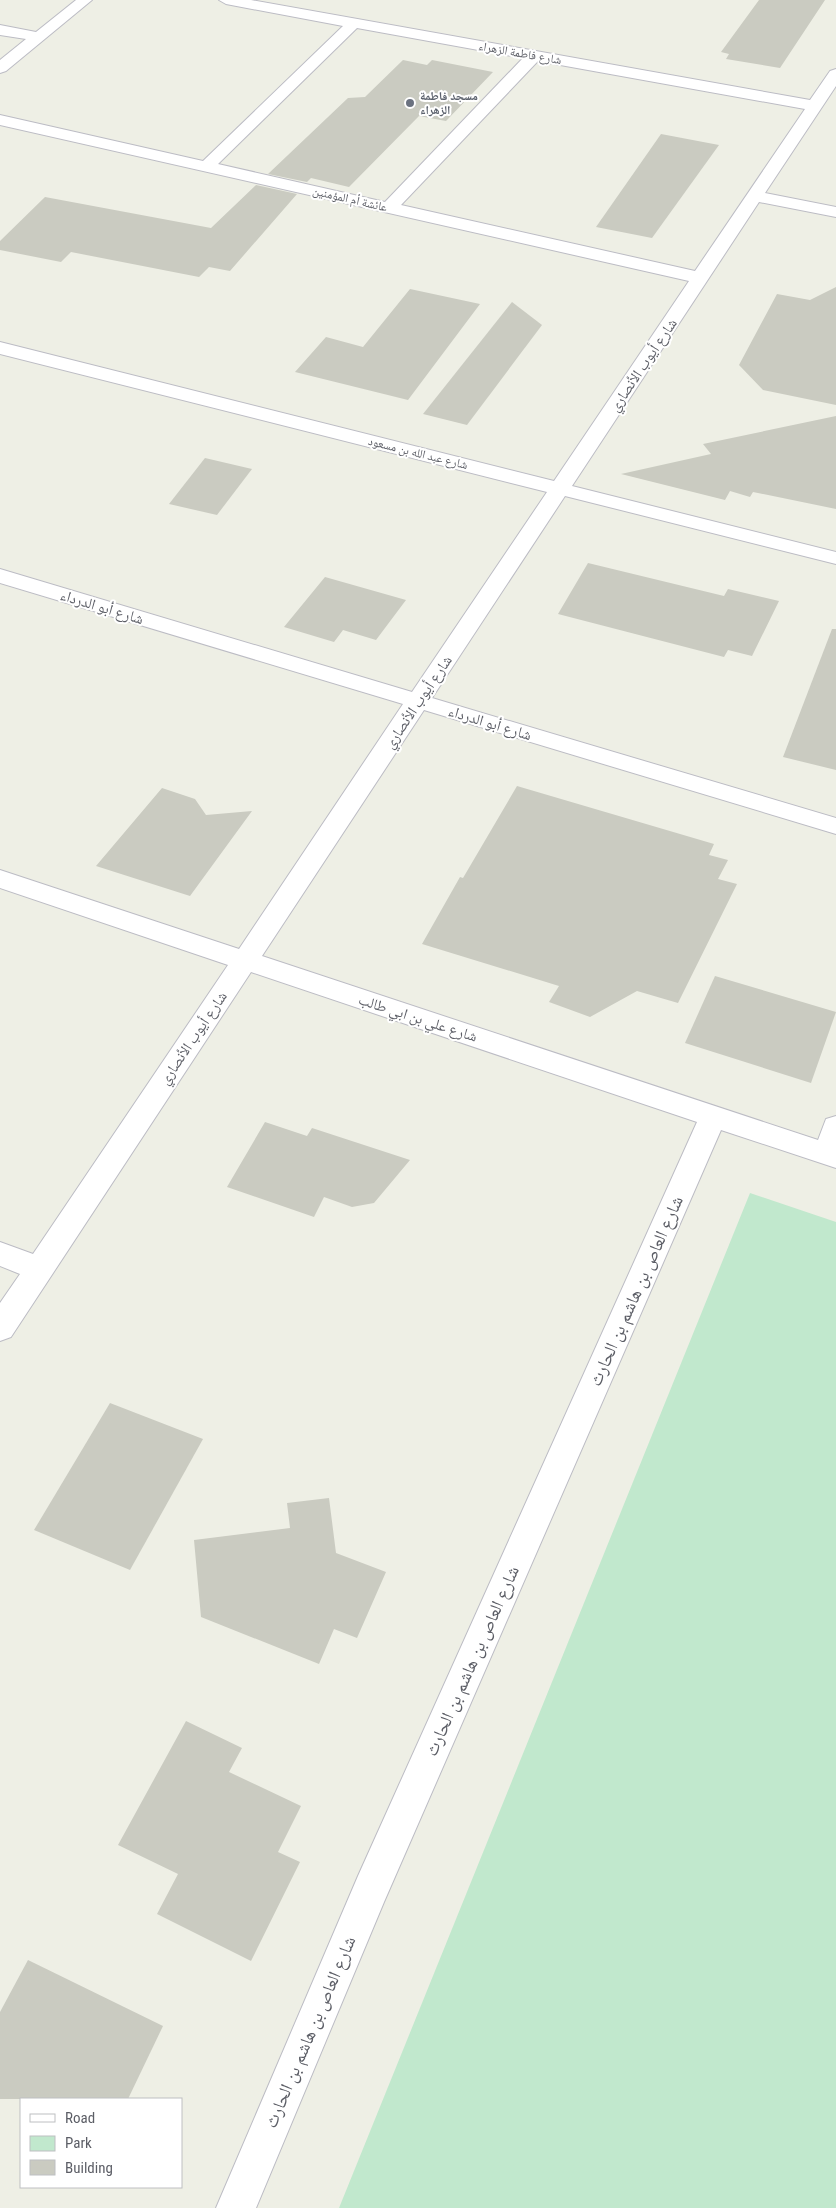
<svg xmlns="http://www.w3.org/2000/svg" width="836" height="2208" font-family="'Roboto Condensed','Noto Naskh Arabic',sans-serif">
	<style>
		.green { fill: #c1e8cd }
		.building { fill: #cacbc1 }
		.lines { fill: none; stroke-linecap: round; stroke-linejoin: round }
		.minor-casing { stroke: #bcbcc4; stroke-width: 2 }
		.minor { fill: #fff; fill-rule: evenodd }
		.worship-dot { fill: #6b7280; stroke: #fff; stroke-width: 2 }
		.labels { text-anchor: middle; stroke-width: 4; stroke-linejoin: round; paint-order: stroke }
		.far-street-label { font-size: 12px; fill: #5c5e66; stroke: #fff }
		.far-worship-label { font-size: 12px; font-weight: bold; fill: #5b616d; stroke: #fff; text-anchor: start }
		.street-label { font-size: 15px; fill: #5c5e66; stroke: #fff }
		.near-street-label { font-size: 18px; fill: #5c5e66; stroke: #fff }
	</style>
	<rect width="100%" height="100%" fill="#eeefe5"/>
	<polygon class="green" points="750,1193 836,1222 836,2208 339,2208"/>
	<g class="building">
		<polygon points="759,0 825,0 780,68 726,59 729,54 721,52"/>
		<polygon points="403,60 427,65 432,60 493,72 446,121 419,116 349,187 311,178 307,182 268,174 348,98 365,97"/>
		<polygon points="661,134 719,145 652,238 596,227"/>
		<polygon points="256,185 297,194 230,271 209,267 199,277 71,252 61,262 0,250 0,241 45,197 211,228"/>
		<polygon points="836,287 836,405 763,390 739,365 777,294 810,300"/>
		<polygon points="410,289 480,304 408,400 295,372 326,337 363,347"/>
		<polygon points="512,302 542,325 467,425 423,414"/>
		<polygon points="836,416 836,509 753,492 750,497 730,491 725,500 621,474 711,454 703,444"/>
		<polygon points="205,458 252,469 217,515 169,504"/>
		<polygon points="588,563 724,596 728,589 779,601 752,656 728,650 724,657 558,614"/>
		<polygon points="325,577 406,600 376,640 343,630 334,642 284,627"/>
		<polygon points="832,629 836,629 836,770 783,757"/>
		<polygon points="517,786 714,844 709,855 728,860 718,879 737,884 678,1003 637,991 590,1017 549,1002 559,986 422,944 460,877 463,878"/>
		<polygon points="162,788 195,799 206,815 252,811 190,896 96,866"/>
		<polygon points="715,976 836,1012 811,1083 685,1043"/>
		<polygon points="265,1122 307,1136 312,1128 410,1160 374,1203 352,1207 324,1197 314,1217 227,1187"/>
		<polygon points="110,1403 203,1439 130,1570 34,1530"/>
		<polygon points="329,1498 336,1553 386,1572 357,1638 334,1629 319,1664 201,1617 194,1540 290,1528 287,1503"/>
		<polygon points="186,1721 242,1748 229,1772 301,1806 278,1852 300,1862 251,1961 157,1914 178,1874 118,1845"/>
		<polygon points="28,1960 163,2026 128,2099 0,2099 0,2012"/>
	</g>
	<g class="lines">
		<defs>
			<g id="minor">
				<polygon points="76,0 92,0 6,71 0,73 0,60 26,39 0,35 0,25 36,32"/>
				<path d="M219,0H251L810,100L830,71L836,69V86L765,193L836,207V217L759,202L572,486L836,552V564L565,496L432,698L836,818V834L424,710L262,956L818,1140L826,1119L836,1116V1168L721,1130L384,1902L256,2208H216L358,1876L697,1122L251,972L11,1337L0,1341V1303L20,1274L0,1266V1242L33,1254L228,965L0,888V870L239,949L403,704L0,583V569L412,692L547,492L0,354V342L554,481L689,281L0,125V115L203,161L343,26L226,4ZM357,28L523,58L385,202L218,164ZM538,61L805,109L695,271L401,205Z"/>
			</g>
		</defs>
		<use href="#minor" class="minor-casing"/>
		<use href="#minor" class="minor"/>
	</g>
	<circle class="worship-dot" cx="410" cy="103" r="5"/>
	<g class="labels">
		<g class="far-street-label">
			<text transform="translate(520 53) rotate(10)" y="4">شارع فاطمة الزهراء</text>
			<text transform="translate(350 199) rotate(13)" y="4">عائشة أم المؤمنين</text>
			<text transform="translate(418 453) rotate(14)" y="4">شارع عبد الله بن مسعود</text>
		</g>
		<g class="far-worship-label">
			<text x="420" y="100">مسجد فاطمة<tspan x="420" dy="14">الزهراء</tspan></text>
		</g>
		<g class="street-label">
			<text transform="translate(643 365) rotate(-56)" y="5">شارع أيوب الأنصاري</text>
			<text transform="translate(102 607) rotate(17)" y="5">شارع أبو الدرداء</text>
			<text transform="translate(418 702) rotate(-56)" y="5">شارع أيوب الأنصاري</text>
			<text transform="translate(490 723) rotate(17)" y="5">شارع أبو الدرداء</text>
			<text transform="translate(418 1018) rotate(18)" y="5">شارع علي بن ابي طالب</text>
			<text transform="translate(193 1038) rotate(-56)" y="5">شارع أيوب الأنصاري</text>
		</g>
		<g class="near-street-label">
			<text transform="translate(636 1291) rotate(-66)" y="6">شارع العاص بن هاشم بن الحارث</text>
			<text transform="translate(472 1661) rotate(-66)" y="6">شارع العاص بن هاشم بن الحارث</text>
			<text transform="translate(310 2032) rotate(-67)" y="6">شارع العاص بن هاشم بن الحارث</text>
		</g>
	</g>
	<rect x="20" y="2098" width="162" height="90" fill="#ffffff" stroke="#bebfc2"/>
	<rect x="30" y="2114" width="25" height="8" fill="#ffffff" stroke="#bebfc2"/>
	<text x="65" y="2123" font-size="15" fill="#5c5e66">Road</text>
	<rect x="30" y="2136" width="25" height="15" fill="#c1e8cd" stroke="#bebfc2"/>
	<text x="65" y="2148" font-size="15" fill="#5c5e66">Park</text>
	<rect x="30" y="2160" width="25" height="15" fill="#cacbc1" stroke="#bebfc2"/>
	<text x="65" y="2173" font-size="15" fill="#5c5e66">Building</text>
</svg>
